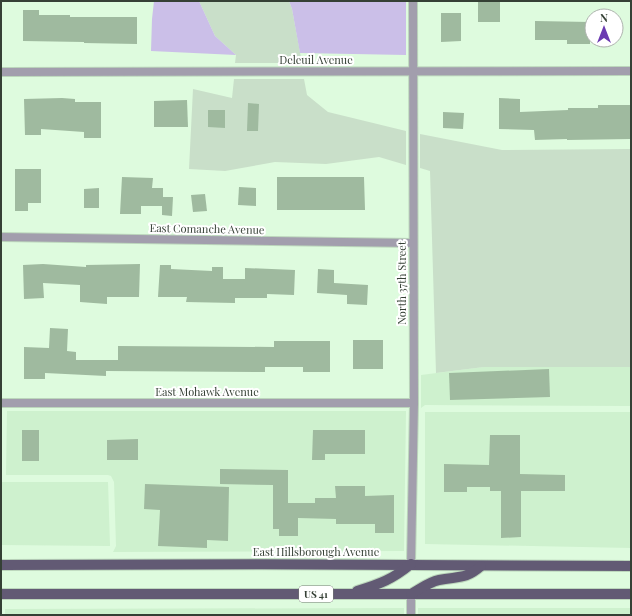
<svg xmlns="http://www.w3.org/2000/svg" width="632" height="616" font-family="'Playfair Display',serif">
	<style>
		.built { fill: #cef1ce }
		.green { fill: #c9dfc9 }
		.water { fill: #cbbfe8 }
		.building { fill: #9fba9f }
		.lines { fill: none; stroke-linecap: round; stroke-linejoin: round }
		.minor-casing { stroke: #bcd6bc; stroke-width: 10 }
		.primary-casing { stroke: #bcd6bc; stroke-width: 12 }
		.minor { stroke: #a29ead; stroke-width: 8 }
		.primary { stroke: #625a74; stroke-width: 10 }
		.labels { text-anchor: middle; stroke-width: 4; stroke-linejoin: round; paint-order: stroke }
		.shield { fill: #fff; stroke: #727972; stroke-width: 1 }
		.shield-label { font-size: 10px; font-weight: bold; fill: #354035 }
		.street-label { font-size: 11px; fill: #354035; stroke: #fff }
	</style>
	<rect width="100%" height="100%" fill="#defbde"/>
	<g class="built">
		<polygon points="484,367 631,367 631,406 425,405 421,408 421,375"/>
		<polygon points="7,411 406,411 404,551 113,552 116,546 114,482 111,476 108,475 6,475"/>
		<polygon points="425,412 631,412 631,548 425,544"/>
		<polygon points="1,482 108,482 110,546 1,545"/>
		<polygon points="404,608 404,615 5,615 5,609"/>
		<rect x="418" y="608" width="213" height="7"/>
	</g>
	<g class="green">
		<polygon points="199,1 289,1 292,9 302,63 235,63 236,55 215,36"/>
		<polygon points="234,79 304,79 307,95 328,112 406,131 406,165 379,157 326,164 275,162 225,171 189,169 193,89 232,98"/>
		<polygon points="420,134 502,150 631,149 631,367 484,367 436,373 430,171 420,168"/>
	</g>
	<g class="water">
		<polygon points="154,1 199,1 215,36 236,55 151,51 152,19"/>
		<polygon points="289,1 406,1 406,55 300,53 292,9"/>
	</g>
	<g class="building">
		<rect x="478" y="1" width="22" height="21"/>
		<polygon points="23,10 39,10 39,15 70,15 70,17 137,17 137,44 84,43 84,42 23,41"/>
		<polygon points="441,13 461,13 461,41 441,42"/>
		<polygon points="535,21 590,22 590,44 567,44 567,40 535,40"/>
		<polygon points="62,98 75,99 75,102 101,102 101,138 84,138 84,132 41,129 41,135 25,135 24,99"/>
		<polygon points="499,98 520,99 520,112 568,110 568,108 598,108 598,105 631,105 631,139 567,140 567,139 535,140 534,130 499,129"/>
		<polygon points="187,100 188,127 154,127 154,101"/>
		<polygon points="248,103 259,104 258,131 247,131"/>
		<polygon points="208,110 225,110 225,128 208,127"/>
		<polygon points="443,112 464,113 463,129 443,128"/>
		<polygon points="15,169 41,169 41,203 28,203 28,211 15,211"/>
		<polygon points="122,177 153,178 152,188 163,188 163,197 173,197 172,216 162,215 162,206 141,206 141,214 120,214"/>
		<polygon points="277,177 364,177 365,210 277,210"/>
		<polygon points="239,187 256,188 256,206 238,205"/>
		<polygon points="99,188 99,208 84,208 84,189"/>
		<polygon points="205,194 207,211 193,212 191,195"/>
		<polygon points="43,264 86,267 86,265 140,264 139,297 107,297 107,304 80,302 80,285 43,283 44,298 24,299 23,265"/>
		<polygon points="160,265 171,265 171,269 212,271 212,267 223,267 223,279 245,279 245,268 295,270 294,295 267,294 267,298 235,298 235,303 186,302 187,297 158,297"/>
		<polygon points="318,269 334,270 334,283 368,285 367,305 347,304 347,295 317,293"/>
		<polygon points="50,328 68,329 67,351 76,352 76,360 118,360 118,346 274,347 274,341 330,341 330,372 303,372 303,367 265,367 265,372 106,371 106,376 45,373 45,379 24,379 24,347 49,348"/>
		<rect x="353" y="340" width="30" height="29"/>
		<polygon points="549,369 550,397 450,400 449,373"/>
		<rect x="22" y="430" width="17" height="31"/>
		<polygon points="313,430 365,430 365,454 325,454 325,460 312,460"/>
		<polygon points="490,435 520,435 520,474 565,475 565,491 521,491 521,537 501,538 501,491 490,491 490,487 467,487 467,492 444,492 444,464 489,465"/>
		<polygon points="138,439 138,460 107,460 107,440"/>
		<polygon points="220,469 288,470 288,503 315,503 315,498 336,498 335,486 365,486 365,496 394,495 394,533 375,533 375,524 336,524 336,519 298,518 298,536 279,536 279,529 273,529 273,485 220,484"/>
		<polygon points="145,484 229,487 228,541 207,540 207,548 158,546 160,510 144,509"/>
	</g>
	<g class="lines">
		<defs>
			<g id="minor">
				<polyline points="1,72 631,71"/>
				<polyline points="1,237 413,243"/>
				<polyline points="1,403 414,403"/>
				<polyline points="411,564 414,403 413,1"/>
				<polyline points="411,594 411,615"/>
			</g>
			<g id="primary">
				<path d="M1,565C211,564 421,564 631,566"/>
				<path d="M357,591C380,584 393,579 411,564"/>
				<polyline points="1,594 631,594"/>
				<path d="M411,594C420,589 429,582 439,580C458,576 465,580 481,566"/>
			</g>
		</defs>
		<use href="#minor" class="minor-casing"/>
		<use href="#primary" class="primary-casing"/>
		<use href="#minor" class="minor"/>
		<use href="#primary" class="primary"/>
	</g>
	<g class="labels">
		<rect class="shield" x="299" y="586" width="34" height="16" rx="3"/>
		<g class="shield-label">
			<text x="316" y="598">US 41</text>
		</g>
		<g class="street-label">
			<text x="316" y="64">Deleuil Avenue</text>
			<text transform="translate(207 229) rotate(1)" y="4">East Comanche Avenue</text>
			<text transform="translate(402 283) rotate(-90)" y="4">North 37th Street</text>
			<text x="207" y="396">East Mohawk Avenue</text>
			<text x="316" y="556">East Hillsborough Avenue</text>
		</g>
	</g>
	<rect width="632" height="616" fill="none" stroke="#354035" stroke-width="4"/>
	<g transform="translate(604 28)"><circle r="19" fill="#ffffff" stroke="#aeb3ae"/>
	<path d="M0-3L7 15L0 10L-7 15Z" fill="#6b3ab1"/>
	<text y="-6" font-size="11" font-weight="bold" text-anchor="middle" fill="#354035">N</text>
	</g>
</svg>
